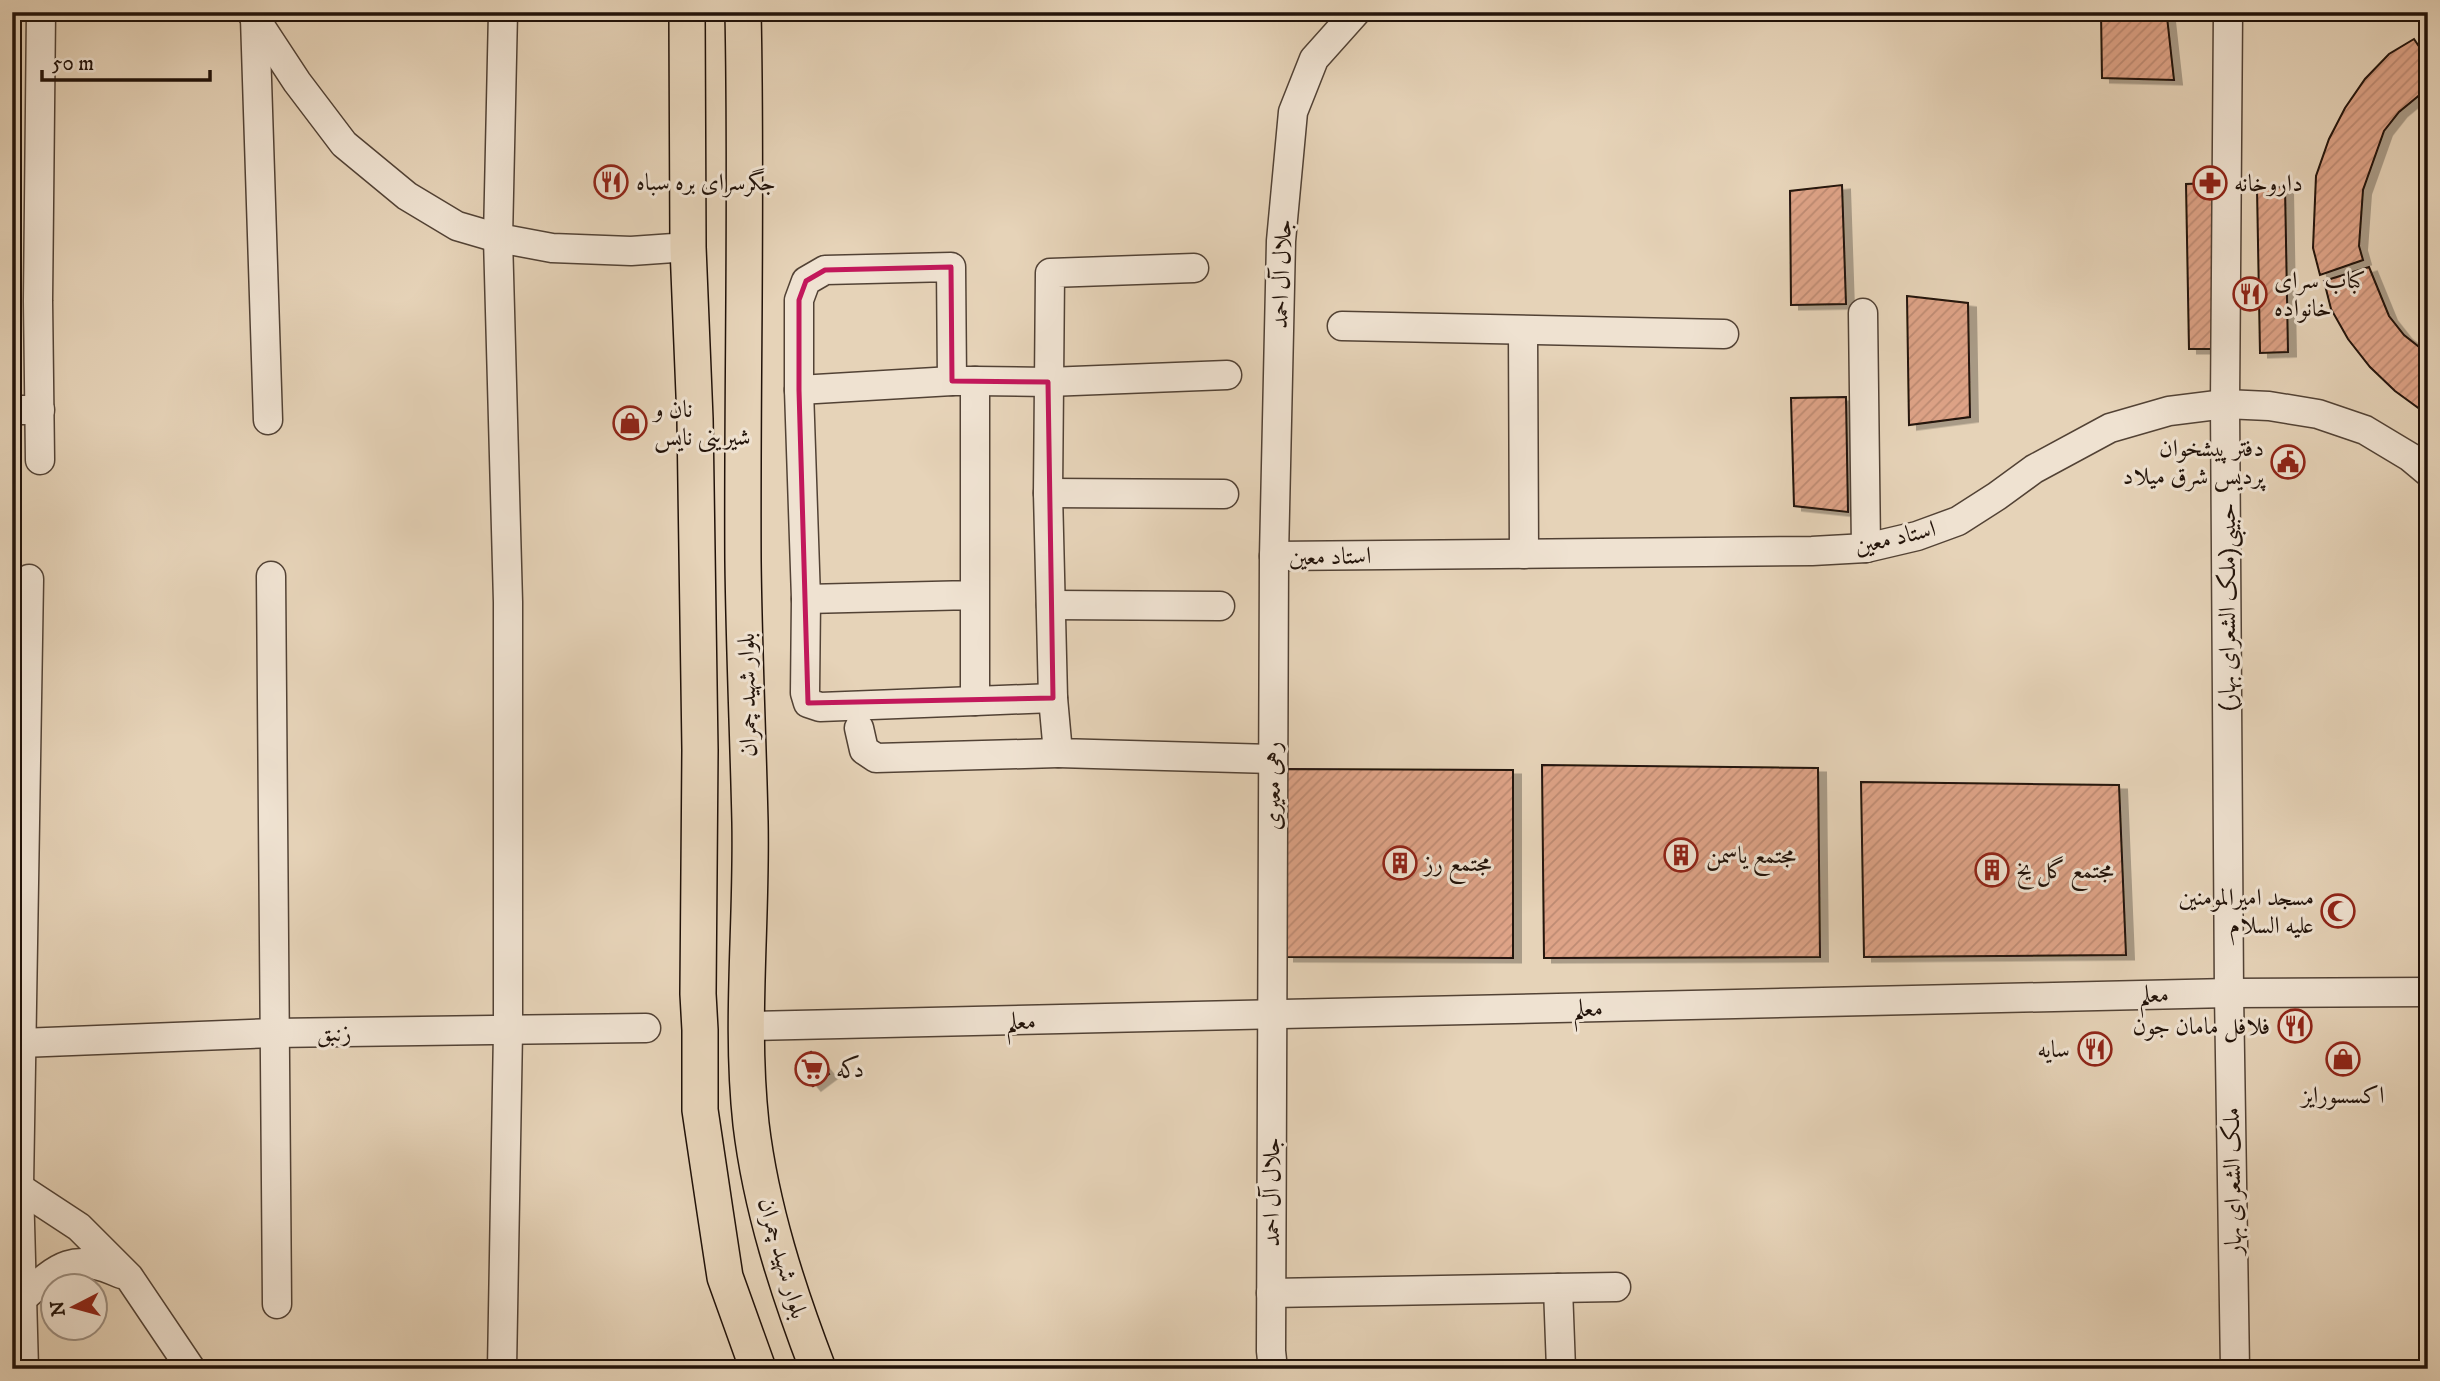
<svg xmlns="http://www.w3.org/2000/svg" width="2440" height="1381" font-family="'IM FELL DW Pica',Amiri,serif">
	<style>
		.building { fill: url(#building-hatch); stroke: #211209; stroke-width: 2; filter: url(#shadow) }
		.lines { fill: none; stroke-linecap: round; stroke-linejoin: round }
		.minor-casing { stroke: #524235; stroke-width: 31 }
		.major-casing { stroke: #211209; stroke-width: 38 }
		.minor { stroke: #efe2d1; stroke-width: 28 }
		.major { stroke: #e6d3b8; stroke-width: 35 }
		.marked { fill: none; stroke: #c2185b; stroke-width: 5; stroke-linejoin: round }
		.labels { text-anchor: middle; stroke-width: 6; stroke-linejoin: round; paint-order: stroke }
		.poi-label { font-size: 24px; fill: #211209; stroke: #efe2d1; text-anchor: start }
		.street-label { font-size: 24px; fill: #211209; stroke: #efe2d1 }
	</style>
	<defs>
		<pattern id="building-hatch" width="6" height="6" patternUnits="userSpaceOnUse" patternTransform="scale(1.75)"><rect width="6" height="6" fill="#dea387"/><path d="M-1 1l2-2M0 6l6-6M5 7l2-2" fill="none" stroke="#be8b73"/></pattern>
		<filter id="shadow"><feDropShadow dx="8" dy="4.5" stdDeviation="0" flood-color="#0004"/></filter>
	</defs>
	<rect width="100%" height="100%" fill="#e6d3b8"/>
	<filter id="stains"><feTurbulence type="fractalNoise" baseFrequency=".00286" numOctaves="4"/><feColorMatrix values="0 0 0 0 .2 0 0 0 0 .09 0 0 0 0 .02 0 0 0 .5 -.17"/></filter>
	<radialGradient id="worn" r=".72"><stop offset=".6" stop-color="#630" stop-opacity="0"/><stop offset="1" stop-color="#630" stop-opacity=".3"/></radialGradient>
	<g class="building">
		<polygon points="2101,12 2143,12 2167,17 2174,80 2102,78"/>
		<polygon points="2414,39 2428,60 2428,88 2399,112 2384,131 2363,190 2359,246 2363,260 2320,275 2313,248 2316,176 2329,139 2345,108 2365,79 2389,54"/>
		<polygon points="2214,183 2217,349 2189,349 2186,184"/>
		<polygon points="1842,185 1846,304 1791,305 1790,191"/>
		<polygon points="2285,187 2288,352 2260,353 2257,188"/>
		<polygon points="2369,267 2389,316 2404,335 2428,354 2428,415 2395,391 2370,367 2348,339 2331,309 2324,281"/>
		<polygon points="1907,296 1968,303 1970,417 1909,425"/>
		<polygon points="1846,397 1848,512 1794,506 1791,398"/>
		<polygon points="1542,765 1818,768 1820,957 1544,958"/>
		<polygon points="1287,769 1513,770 1513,958 1286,957"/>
		<polygon points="1861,782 2119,785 2126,955 1864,957"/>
		<polygon points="811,1052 829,1074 813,1086 796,1065"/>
	</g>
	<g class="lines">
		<defs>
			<g id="minor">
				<polyline points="251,12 297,82 344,144 407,196 457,226 498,238 552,248 631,251 688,247"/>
				<polyline points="2228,12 2225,404 2229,993 2235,1369"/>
				<polyline points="255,18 268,420"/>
				<polyline points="1194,268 1050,273 1048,493 1053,698 1058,753 1272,759"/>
				<polyline points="1863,313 1866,548"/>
				<polyline points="1342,326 1724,334"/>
				<polyline points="1523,331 1524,554"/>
				<polyline points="975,381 1048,382 1227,375"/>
				<polyline points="799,390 952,381"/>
				<polyline points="12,410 40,410"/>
				<polyline points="40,460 38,301 41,12"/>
				<polyline points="1048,493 1224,494"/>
				<polyline points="1274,556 1812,551 1866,548 1917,536 1958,521 1997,496 2034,469 2110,428 2169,411 2225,404 2269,406 2318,414 2365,430 2410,457 2428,472"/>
				<polyline points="271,576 277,1304"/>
				<polyline points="974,595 806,599 799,390 799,300 806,281 825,270 951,267 952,381 975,381 975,701 1053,698"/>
				<polyline points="806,599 805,693 808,703 820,707 975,701"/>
				<polyline points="1051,605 1220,606"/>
				<polyline points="859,728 864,750 876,758 1058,753"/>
				<polyline points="747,1026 2229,993 2428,992"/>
				<polyline points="21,1043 273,1033 646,1028"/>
				<polyline points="12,1183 79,1227 129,1277 191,1369"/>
				<polyline points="1558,1288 1561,1369"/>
				<polyline points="1271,1293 1616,1287"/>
				<path d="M23,1298C59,1265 73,1252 121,1274"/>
				<polyline points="24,1369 19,1187 29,579"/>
				<polyline points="502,1369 508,1031 508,602 498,238 503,12"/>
				<polyline points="1273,1369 1271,1351 1274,556 1281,241 1293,112 1314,59 1356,12"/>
			</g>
			<g id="major">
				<polyline points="687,12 688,247 695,419 700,750 698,994 700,1030 700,1110 715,1211 725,1277 758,1369"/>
				<path d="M743,12C747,195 742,378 743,561C744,648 748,735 750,822C752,923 740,1024 751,1124C761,1208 788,1291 818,1369"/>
			</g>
		</defs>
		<use href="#minor" class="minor-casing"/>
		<use href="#major" class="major-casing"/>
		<use href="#minor" class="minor"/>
		<use href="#major" class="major"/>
	</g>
	<path class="marked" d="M951,267L952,381L1048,382L1053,698L808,703L799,390V300L806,281L825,270Z"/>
	<defs>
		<symbol id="restaurant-ring" viewBox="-11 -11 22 22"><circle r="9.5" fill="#efe2d1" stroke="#8f2418" stroke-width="1.5"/><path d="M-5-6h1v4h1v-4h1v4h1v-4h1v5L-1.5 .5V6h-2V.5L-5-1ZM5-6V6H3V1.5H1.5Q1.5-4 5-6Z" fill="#8f2418"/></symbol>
		<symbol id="pharmacy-ring" viewBox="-11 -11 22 22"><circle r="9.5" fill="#efe2d1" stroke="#8f2418" stroke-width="1.5"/><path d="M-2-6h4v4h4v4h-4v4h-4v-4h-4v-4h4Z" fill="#8f2418"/></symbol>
		<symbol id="shop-ring" viewBox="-11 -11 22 22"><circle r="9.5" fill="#efe2d1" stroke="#8f2418" stroke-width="1.5"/><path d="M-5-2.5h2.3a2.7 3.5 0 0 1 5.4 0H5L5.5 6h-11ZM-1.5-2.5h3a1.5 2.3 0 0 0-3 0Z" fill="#8f2418"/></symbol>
		<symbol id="civic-ring" viewBox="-11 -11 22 22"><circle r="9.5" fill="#efe2d1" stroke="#8f2418" stroke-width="1.5"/><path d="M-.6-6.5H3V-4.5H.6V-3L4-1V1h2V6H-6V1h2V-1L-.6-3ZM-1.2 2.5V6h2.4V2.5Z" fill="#8f2418"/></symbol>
		<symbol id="building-ring" viewBox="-11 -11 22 22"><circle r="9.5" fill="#efe2d1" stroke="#8f2418" stroke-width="1.5"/><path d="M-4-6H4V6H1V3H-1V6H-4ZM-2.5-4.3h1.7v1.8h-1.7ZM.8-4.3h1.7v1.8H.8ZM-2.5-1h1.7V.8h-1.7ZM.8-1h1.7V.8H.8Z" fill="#8f2418"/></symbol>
		<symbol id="mosque-ring" viewBox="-11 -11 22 22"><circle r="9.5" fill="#efe2d1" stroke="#8f2418" stroke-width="1.5"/><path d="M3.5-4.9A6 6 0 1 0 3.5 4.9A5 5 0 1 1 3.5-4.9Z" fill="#8f2418"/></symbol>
		<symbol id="supermarket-ring" viewBox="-11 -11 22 22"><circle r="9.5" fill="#efe2d1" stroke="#8f2418" stroke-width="1.5"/><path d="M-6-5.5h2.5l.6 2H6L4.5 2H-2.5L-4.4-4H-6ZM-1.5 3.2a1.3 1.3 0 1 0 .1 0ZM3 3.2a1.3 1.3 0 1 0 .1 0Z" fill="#8f2418"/></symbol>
	</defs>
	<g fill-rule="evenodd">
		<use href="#restaurant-ring" x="592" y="163" width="38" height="38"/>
		<use href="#pharmacy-ring" x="2191" y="164" width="38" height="38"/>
		<use href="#restaurant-ring" x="2231" y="275" width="38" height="38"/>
		<use href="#shop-ring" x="611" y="404" width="38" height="38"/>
		<use href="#civic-ring" x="2269" y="443" width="38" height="38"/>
		<use href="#building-ring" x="1662" y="836" width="38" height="38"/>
		<use href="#building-ring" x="1381" y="844" width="38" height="38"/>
		<use href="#building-ring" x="1973" y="851" width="38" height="38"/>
		<use href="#mosque-ring" x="2319" y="892" width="38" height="38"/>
		<use href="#restaurant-ring" x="2276" y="1007" width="38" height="38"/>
		<use href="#restaurant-ring" x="2076" y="1030" width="38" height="38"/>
		<use href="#shop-ring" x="2324" y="1040" width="38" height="38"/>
		<use href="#supermarket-ring" x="793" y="1050" width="38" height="38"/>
	</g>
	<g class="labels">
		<g class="poi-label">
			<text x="636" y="190">جگرسرای بره سباه</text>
			<text x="2234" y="191">داروخانه</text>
			<text x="2274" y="288">کباب سرای<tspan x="2274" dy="28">خانواده</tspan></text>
			<text x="654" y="417">نان و<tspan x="654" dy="28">شیرینی نایس</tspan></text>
			<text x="2264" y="456" text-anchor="end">دفتر پیشخوان<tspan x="2264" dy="28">پردیس شرق میلاد</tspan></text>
			<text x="1706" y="863">مجتمع یاسمن</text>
			<text x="1424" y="871">مجتمع رز</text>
			<text x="2016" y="878">مجتمع گل یخ</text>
			<text x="2314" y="905" text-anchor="end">مسجد امیرالمومنین<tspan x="2314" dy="28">علیه السلام</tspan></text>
			<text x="2270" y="1034" text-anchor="end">فلافل مامان جون</text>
			<text x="2070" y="1057" text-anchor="end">سایه</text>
			<text x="836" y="1077">دکه</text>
			<text x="2343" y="1103" text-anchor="middle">اکسسورایز</text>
		</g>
		<g class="street-label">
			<text transform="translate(1281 274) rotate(-88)" y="8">جلال آل احمد</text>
			<text transform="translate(1895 537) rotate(-13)" y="8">استاد معین</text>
			<text transform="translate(1330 556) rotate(-1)" y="8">استاد معین</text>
			<text transform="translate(2227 607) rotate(-90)" y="8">حبیبی(ملک الشعرای بهار)</text>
			<text transform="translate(747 695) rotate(-91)" y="8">بلوار شهید چمران</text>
			<text transform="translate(1272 786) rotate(-90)" y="8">رهی معیری</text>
			<text transform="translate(2154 994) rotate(-1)" y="8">معلم</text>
			<text transform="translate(1588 1008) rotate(-1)" y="8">معلم</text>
			<text transform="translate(1021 1021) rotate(-1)" y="8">معلم</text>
			<text transform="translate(334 1033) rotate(-1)" y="8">زنبق</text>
			<text transform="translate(2232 1181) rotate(-91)" y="8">ملک الشعرای بهار</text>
			<text transform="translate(1271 1192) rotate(-90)" y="8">جلال آل احمد</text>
			<text transform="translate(783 1258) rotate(74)" y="8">بلوار شهید چمران</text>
		</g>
	</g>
	<rect width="2440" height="1381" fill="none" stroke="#e6d3b8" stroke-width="42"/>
	<rect x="14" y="14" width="2412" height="1353" fill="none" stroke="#211209" stroke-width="3.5"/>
	<rect x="21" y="21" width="2398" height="1339" fill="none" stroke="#211209" stroke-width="2"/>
	<g transform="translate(74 1307) rotate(264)"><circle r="33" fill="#efe2d1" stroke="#9d8f81" stroke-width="2"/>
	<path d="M0-5L12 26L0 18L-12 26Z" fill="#8f2418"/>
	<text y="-10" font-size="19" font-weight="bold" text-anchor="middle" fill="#211209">N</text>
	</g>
	<path d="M42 70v10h168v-10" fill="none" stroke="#211209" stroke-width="3.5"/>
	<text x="52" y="70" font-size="21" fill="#211209" stroke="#efe2d1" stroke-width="5" paint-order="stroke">50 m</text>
	<rect width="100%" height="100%" filter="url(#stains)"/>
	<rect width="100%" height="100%" fill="url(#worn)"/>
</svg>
